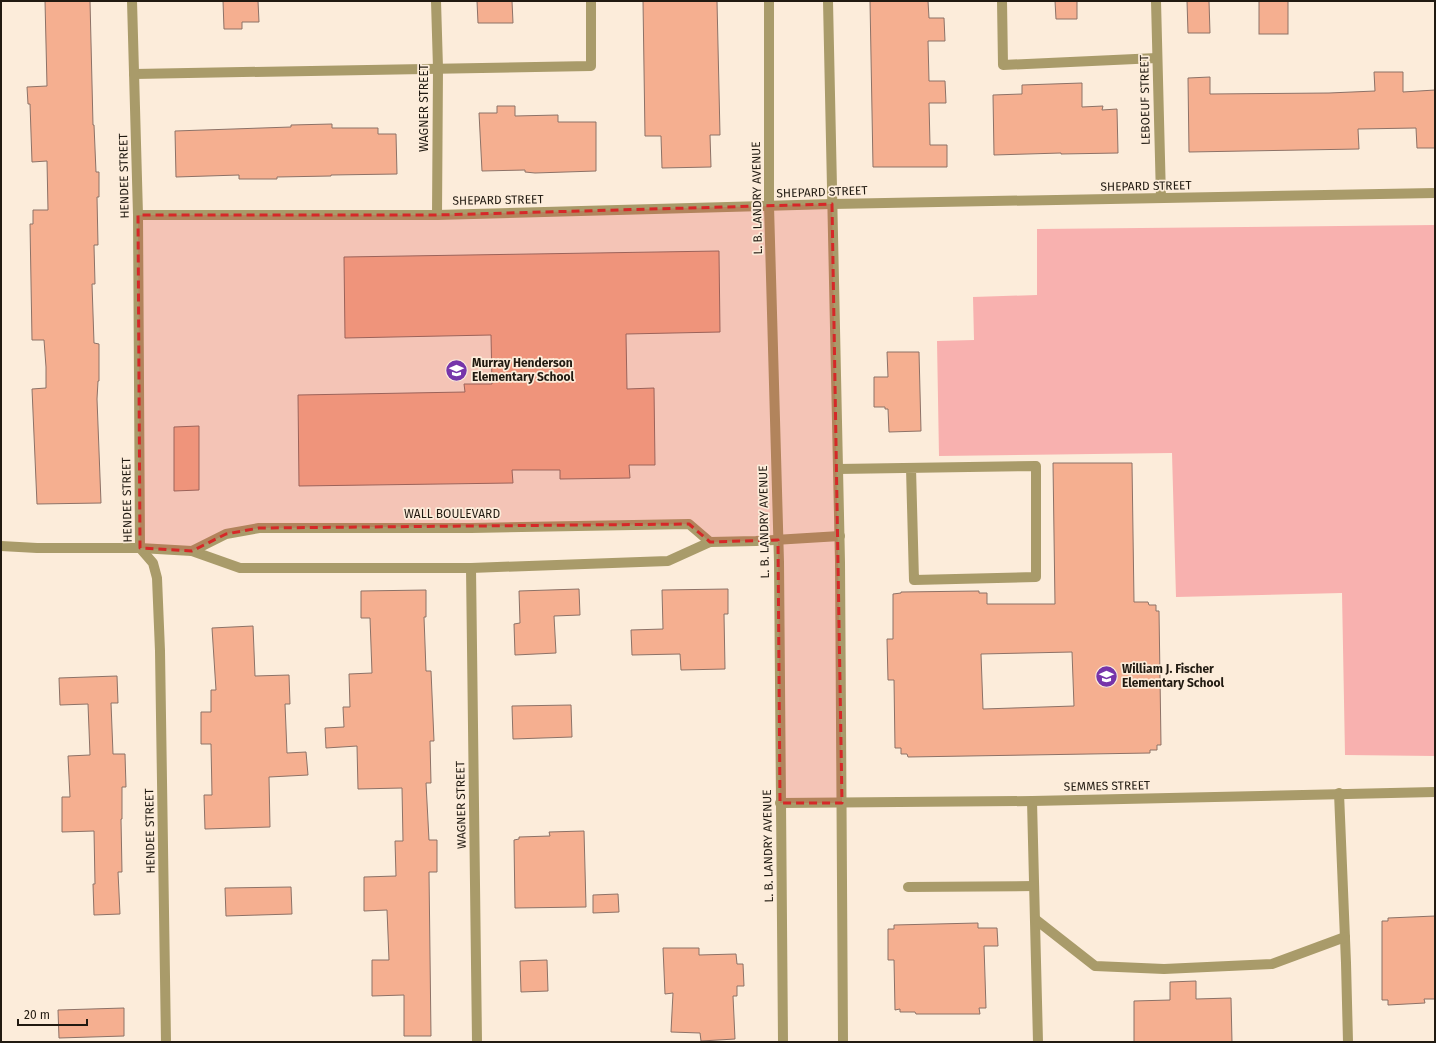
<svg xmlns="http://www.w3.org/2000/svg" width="1436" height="1043" font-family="'Fira Sans',sans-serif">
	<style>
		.green { fill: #f8b1af }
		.building { fill: #f5af90; stroke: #8d7267; fill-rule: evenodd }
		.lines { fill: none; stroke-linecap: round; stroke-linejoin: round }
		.service { stroke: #a99b6a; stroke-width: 10 }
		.minor { stroke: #a99b6a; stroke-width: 10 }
		.tertiary { stroke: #a99b6a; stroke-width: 10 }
		.marked { fill: #d62828; fill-opacity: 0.2; stroke: #d62828; stroke-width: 3; stroke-dasharray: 8 5; stroke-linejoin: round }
		.labels { text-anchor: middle; stroke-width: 3.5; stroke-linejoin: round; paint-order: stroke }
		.street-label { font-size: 12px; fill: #211a11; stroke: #fcecda }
		.poi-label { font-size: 12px; font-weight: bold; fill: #211a11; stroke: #fcecda; text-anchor: start }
	</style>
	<rect width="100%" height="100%" fill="#fcecda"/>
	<polygon class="green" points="1435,225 1435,756 1345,755 1342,593 1176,597 1172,453 939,456 937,341 974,340 973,297 1037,295 1037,229"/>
	<g class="building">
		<polygon points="45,1 90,1 93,125 94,125 96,172 99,172 99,197 97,197 98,245 94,245 95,284 92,284 94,343 99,344 99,381 98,381 97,399 101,503 37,504 32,389 46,388 46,367 44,340 32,340 30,224 33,224 33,210 48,210 47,161 32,162 30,104 28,104 27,87 47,86"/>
		<polygon points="223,1 258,1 259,22 242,22 242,29 224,29"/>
		<polygon points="477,1 512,1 513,23 478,23"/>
		<polygon points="643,1 717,1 720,135 710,135 711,167 662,168 661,136 645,136"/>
		<polygon points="870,1 928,1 929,18 944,18 945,41 928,41 929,81 945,81 946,103 929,103 930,145 947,145 947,167 873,167"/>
		<polygon points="1055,1 1077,1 1077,19 1056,19"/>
		<polygon points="1187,1 1209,1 1210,33 1188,33"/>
		<rect x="1259" y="1" width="29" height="33"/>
		<polygon points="1374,72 1403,72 1403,92 1435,90 1435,148 1417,148 1416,128 1358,129 1359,149 1189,152 1188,78 1210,77 1210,94 1329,93 1375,91"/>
		<polygon points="1082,83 1082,107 1103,106 1102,110 1117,109 1118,153 1061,154 1061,153 994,155 993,95 1022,94 1022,85"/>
		<polygon points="497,106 515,106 515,116 558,115 558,122 596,122 596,171 535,173 525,172 525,170 482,171 479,113 497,113"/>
		<polygon points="332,124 332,128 378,128 378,134 396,134 397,174 331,175 331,176 277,177 277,179 239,179 239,175 176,177 175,131 291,127 291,125"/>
		<polygon points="719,251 720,332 626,334 627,389 654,388 655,465 629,465 630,478 560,479 560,470 512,470 513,483 299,486 298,395 465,392 464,384 492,384 491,335 345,338 344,257"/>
		<polygon points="887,352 919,352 921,431 889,432 888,409 885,409 885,407 874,407 874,377 888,377"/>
		<polygon points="199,426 199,490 174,491 174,427"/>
		<path d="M1053,463H1132L1134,602H1148L1149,605H1156V611H1159L1161,745H1157V750H1150V753L908,757L907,754H901V748H895L894,680H888L887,639H893V594L901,593V592L979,591V593H987V604H1055ZM1072,652L1074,706L983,709L981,654Z"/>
		<polygon points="579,589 580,615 554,616 556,653 515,655 514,624 520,623 519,591"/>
		<polygon points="728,589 728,614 724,614 725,669 681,670 680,654 632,655 631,630 663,629 662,590"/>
		<polygon points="426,590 426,617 424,617 426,671 431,671 434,741 430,741 431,783 426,783 429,840 437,840 437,872 429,872 431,1036 404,1036 404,995 372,996 372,960 389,960 387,910 364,911 364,877 396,876 395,841 403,841 402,788 358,789 357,746 326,748 325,728 344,727 343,707 350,707 349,674 372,673 370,618 361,618 361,591"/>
		<polygon points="253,626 255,676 289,675 290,704 285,704 287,753 306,752 308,775 269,777 270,827 205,829 204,795 212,795 211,744 201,744 201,712 211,712 211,690 216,690 212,628"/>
		<polygon points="117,676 118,703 111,703 113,754 125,754 126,787 122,787 122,819 121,819 122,872 118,872 120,914 94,915 93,884 95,884 94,831 62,832 62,797 70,797 68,756 90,755 88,704 60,705 59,678"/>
		<polygon points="571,705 572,737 513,739 512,706"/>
		<polygon points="584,831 586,907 515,908 514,840 519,839 519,837 550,836 549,832"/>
		<polygon points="291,887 292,914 226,916 225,888"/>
		<polygon points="618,894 619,912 593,913 593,895"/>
		<polygon points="1435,916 1435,999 1424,999 1425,1003 1388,1005 1388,1000 1382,1000 1382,921 1388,921 1388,918"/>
		<polygon points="978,923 978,928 997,928 998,946 984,946 986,1008 979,1008 980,1014 916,1014 915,1012 900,1012 900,1009 895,1010 894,960 888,960 888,929 894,929 894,925"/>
		<polygon points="663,948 699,948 699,955 736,954 737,964 743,964 744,986 737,986 737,996 733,996 735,1039 701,1041 700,1033 671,1032 673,993 665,994"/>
		<polygon points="547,960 548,991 521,992 520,961"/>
		<polygon points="1196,981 1196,999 1231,998 1232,1042 1134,1042 1134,1001 1170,1000 1170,982"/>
		<polygon points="124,1008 124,1036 59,1038 58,1010"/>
	</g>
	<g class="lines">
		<g class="service">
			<polyline points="1002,1 1003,65 1157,58"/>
			<polyline points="134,74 591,66 591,1"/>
			<polyline points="838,469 1036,466 1036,577 914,580 911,468"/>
			<polyline points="1339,793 1346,963 1348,1042"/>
			<polyline points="1032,801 1038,1042"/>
			<polyline points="908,887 1034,886"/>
			<polyline points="1035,919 1095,966 1164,969 1272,964 1345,937"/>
		</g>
		<g class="minor">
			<polyline points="132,1 138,215 140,548 153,563 157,578 160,651 166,1042"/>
			<polyline points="436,1 438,68 437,215"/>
			<polyline points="1156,1 1161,198"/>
			<polyline points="138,215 437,215 832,204 1435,193"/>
			<polyline points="1,546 37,548 140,548 192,551 240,568 471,568 668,561 710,542 756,541 840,536"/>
			<polyline points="192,551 226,534 259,528 471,528 689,524 710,542"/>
			<polyline points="471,568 477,1042"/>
			<polyline points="780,803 1032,801 1435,792"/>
		</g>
		<g class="tertiary">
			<polyline points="769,1 769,206 779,562 783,1042"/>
			<polyline points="828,1 840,562 843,1042"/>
		</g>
	</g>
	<path class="marked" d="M832,204L842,803H780L778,540L710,542L689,524L259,528L226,534L192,551L140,548L138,215H437Z"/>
	<defs>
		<symbol id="school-disc" viewBox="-11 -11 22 22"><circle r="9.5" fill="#7635aa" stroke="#fcecda"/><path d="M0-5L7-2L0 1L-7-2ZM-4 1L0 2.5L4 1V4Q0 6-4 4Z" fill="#fff"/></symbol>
	</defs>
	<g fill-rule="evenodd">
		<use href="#school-disc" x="444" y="358" width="25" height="25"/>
		<use href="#school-disc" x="1094" y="664" width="25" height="25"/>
	</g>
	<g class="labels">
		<g class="street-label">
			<text transform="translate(1145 100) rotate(-91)" y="4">LEBOEUF STREET</text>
			<text transform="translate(424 108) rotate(-90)" y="4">WAGNER STREET</text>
			<text transform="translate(124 176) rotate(-91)" y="4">HENDEE STREET</text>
			<text transform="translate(1146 186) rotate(-1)" y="4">SHEPARD STREET</text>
			<text transform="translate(822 192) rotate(-2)" y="4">SHEPARD STREET</text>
			<text transform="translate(757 198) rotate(-91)" y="4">L. B. LANDRY AVENUE</text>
			<text transform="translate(498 200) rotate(-1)" y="4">SHEPARD STREET</text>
			<text transform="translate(127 500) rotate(-91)" y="4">HENDEE STREET</text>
			<text x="452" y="518">WALL BOULEVARD</text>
			<text transform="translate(764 522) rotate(-91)" y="4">L. B. LANDRY AVENUE</text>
			<text transform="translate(1107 786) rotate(-1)" y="4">SEMMES STREET</text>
			<text transform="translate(461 805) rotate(-91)" y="4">WAGNER STREET</text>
			<text transform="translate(150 831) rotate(-91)" y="4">HENDEE STREET</text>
			<text transform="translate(768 846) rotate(-91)" y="4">L. B. LANDRY AVENUE</text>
		</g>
		<g class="poi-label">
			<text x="472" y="367">Murray Henderson<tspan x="472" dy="14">Elementary School</tspan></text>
			<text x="1122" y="673">William J. Fischer<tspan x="1122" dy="14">Elementary School</tspan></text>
		</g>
	</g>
	<rect width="1436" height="1043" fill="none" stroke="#211a11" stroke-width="4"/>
	<path d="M18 1019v6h69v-6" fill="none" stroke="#211a11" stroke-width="2"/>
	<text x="24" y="1019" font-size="12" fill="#211a11" stroke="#fcecda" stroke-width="3" paint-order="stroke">20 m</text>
</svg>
